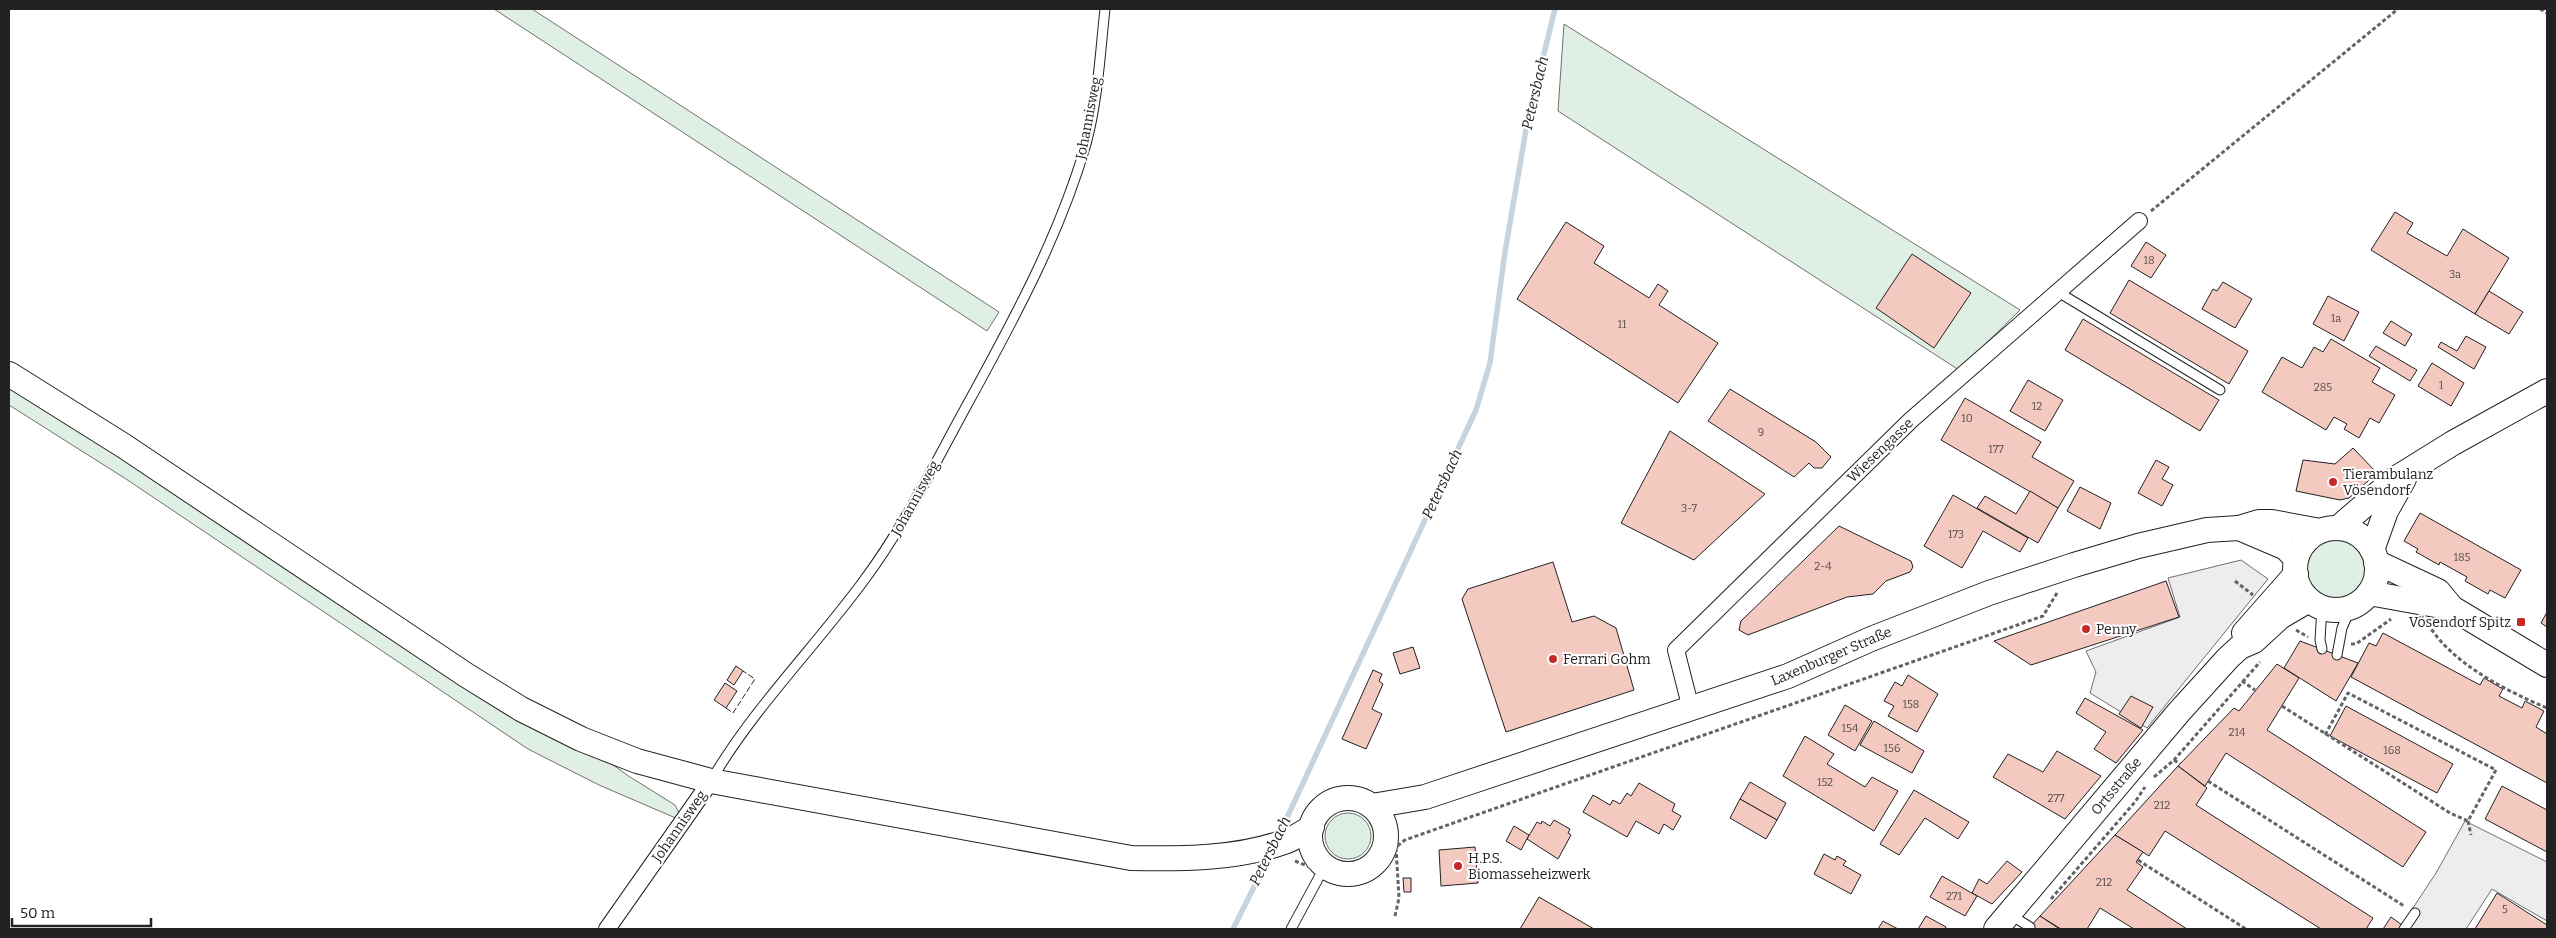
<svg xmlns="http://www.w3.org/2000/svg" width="2556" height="938" font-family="Bitter,serif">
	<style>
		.green { fill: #e0efe3; stroke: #6f6f6f }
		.parking { fill: #ededed; stroke: #6f6f6f }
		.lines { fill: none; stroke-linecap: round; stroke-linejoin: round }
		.stream { stroke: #c7d3dd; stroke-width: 5.5 }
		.building { fill: #f3c9c0; stroke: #222 }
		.lane-casing { stroke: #222; stroke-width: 11 }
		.street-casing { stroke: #222; stroke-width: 18 }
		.secondary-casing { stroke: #222; stroke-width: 26 }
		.path { stroke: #646464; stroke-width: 3; stroke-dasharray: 4 2.5; stroke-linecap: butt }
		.lane { stroke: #fff; stroke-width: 9 }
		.street { stroke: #fff; stroke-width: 16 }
		.secondary { stroke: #fff; stroke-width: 24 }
		.fence { stroke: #222; stroke-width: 1; stroke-dasharray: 6 2.5; stroke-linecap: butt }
		.poi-dot { fill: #c62828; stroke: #fff; stroke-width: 2 }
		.labels { text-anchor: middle; stroke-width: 4; stroke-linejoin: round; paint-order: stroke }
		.number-label { font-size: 11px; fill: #564c4a }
		.street-label { font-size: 14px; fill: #222; stroke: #fff }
		.poi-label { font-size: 14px; fill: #222; stroke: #fff; text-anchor: start }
		.water-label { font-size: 15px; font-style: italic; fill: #222; stroke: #fff }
	</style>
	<rect width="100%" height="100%" fill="#fff"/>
	<g class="green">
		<polygon points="494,9 532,9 999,312 987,331"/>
		<polygon points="1564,24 2020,310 1959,370 1558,111"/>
		<polygon points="9,386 606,760 630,777 675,805 679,813 678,819 599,785 528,749 126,479 9,405"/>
		<circle cx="2336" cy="569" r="33"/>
		<circle cx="1348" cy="836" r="23"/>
	</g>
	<g class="parking">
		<polygon points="2241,560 2268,579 2147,728 2090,693 2096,672 2086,651 2180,617 2168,578"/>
		<polygon points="2465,821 2547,862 2547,921 2492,889 2466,929 2399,929 2436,873"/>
	</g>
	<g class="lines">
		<g class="stream">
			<polyline points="1278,837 1476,410 1490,363 1505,252 1528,118 1555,9"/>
			<polyline points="1233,929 1271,853"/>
		</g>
	</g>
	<g class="building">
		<polygon points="2395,212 2413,223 2407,233 2447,256 2463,229 2509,258 2475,314 2371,250"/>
		<polygon points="1566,222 1604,246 1594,263 1649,298 1658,284 1668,291 1659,305 1718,343 1678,403 1517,299"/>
		<polygon points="2146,242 2166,255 2151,278 2131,266"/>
		<polygon points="1912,254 1971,293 1934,348 1876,308"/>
		<polygon points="2129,280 2248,351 2229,384 2110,313"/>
		<polygon points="2223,282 2252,299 2235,328 2202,309 2213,289 2217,291"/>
		<polygon points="2489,291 2523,312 2509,334 2475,314"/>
		<polygon points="2328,296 2359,312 2344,341 2313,324"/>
		<polygon points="2083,319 2219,400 2200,431 2065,350"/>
		<polygon points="2391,321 2412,334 2405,346 2383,333"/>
		<polygon points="2466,336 2486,347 2474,369 2438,347 2441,342 2457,351"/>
		<polygon points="2331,339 2380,368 2372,382 2395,395 2379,423 2370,418 2359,438 2344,429 2347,424 2334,417 2326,430 2262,392 2282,357 2302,368 2314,347 2323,352"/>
		<polygon points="2376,346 2417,370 2410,381 2369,356"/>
		<polygon points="2432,363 2464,383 2451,406 2418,386"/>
		<polygon points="2028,380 2063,400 2045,431 2010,411"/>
		<polygon points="1730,389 1816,442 1831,457 1822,468 1814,468 1809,463 1794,477 1708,421"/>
		<polygon points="1965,398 2041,442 2032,457 2074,481 2058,508 1941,440"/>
		<polygon points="1670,431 1765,494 1694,560 1621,523"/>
		<polygon points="2353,448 2377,473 2349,498 2340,500 2296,491 2303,460 2335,464"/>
		<polygon points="2156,460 2169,467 2162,479 2173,485 2162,506 2138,493"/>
		<polygon points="2080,487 2111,503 2100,529 2067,511"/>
		<polygon points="2030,491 2058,508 2038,543 1977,508 1985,496 2016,514"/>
		<polygon points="1953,495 2028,538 2020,552 1983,531 1962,568 1924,546"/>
		<polygon points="2420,513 2521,570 2505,598 2490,590 2488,594 2465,581 2467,577 2440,562 2439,565 2416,552 2418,549 2404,541"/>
		<polygon points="1839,526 1911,561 1913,567 1910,572 1886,581 1873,594 1847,597 1748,635 1739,630 1741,621"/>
		<polygon points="1553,562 1572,622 1594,616 1616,628 1634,690 1506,732 1462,599 1468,589"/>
		<polygon points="2166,581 2179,617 2031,665 1994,641"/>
		<polygon points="2547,612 2547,627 2541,623"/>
		<polygon points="2383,633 2480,685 2484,678 2503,689 2499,696 2522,708 2525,701 2544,711 2536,727 2547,734 2547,783 2351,677 2369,643 2376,646"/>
		<polygon points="2300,641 2358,663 2336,701 2284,668"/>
		<polygon points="1413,647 1420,668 1400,674 1393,653"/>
		<polygon points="2277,664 2299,678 2267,730 2426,832 2403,867 2226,753 2205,786 2178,766 2234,708 2239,711"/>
		<polygon points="736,666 743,671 734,685 727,680"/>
		<polygon points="1373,670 1382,674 1379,681 1383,684 1372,709 1382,714 1366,749 1342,739"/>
		<polygon points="1908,675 1938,694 1917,732 1888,716 1894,706 1884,701 1895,682 1902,686"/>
		<polygon points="725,683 737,691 726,708 714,700"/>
		<polygon points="2131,696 2153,707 2141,728 2119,714"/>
		<polygon points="2085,698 2143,730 2116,763 2094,749 2106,732 2076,713"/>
		<polygon points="1845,705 1872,721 1855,751 1828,735"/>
		<polygon points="2346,706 2453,764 2437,793 2330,736"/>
		<polygon points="1874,721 1924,751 1912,773 1860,745"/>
		<polygon points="1805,736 1834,754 1827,764 1865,787 1872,777 1898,791 1874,831 1783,776"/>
		<polygon points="2057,751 2101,776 2065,819 1993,777 2008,754 2043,772"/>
		<polygon points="2178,766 2207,788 2196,805 2373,918 2366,929 2321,929 2165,831 2149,856 2115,835"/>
		<polygon points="1750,782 1786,803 1777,820 1740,799"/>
		<polygon points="1639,783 1675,804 1672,811 1681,816 1673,830 1664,824 1659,834 1636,821 1627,837 1583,812 1593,795 1610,805 1613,800 1620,804 1627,793 1631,796"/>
		<polygon points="2502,786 2547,810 2547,852 2485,819"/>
		<polygon points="1914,790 1969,822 1958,839 1925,818 1899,855 1880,844"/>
		<polygon points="1740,799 1777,820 1766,839 1730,818"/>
		<polygon points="1554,820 1570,829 1568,833 1571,835 1558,859 1527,839 1537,822 1541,824 1542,821 1550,826"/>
		<polygon points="1514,826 1529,835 1521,850 1506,841"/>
		<polygon points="2115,835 2143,852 2136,862 2143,867 2127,890 2187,929 2134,929 2100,908 2087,929 2061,929 2040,916"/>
		<polygon points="1475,847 1478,883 1441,886 1439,850"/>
		<polygon points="1824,854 1835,860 1837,856 1846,861 1843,865 1861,875 1851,894 1814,874"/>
		<polygon points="2007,861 2022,872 1992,904 1972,893 1979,879 1987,884"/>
		<polygon points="1942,876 1977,896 1965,916 1930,897"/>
		<polygon points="1403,878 1411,878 1411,892 1404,892"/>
		<polygon points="2497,893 2547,925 2547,929 2475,929"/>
		<polygon points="1539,897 1594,929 1520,929"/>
		<polygon points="1926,916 1946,927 1945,929 1918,929"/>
		<polygon points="2040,916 2058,928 2057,929 2028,929"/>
		<polygon points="2391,917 2402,925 2399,929 2383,929"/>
		<polygon points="1883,921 1898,929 1878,929"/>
	</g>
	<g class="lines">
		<defs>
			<g id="lane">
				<polyline points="2058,292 2220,390"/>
				<polyline points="2322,649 2320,640 2322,607"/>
				<polyline points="2337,655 2342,628 2351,607"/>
				<path d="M712,779C754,708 813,649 862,583C901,531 930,473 961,416C1009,328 1058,241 1086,144C1098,100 1100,54 1105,9"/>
				<polyline points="2009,914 2030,927"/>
				<polyline points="1291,929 1325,866"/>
				<polyline points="2404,929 2415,913"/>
			</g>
			<g id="street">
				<polyline points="1691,709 1676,650 1911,420 2139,221"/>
				<polyline points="607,929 711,781"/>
			</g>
			<g id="secondary">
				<path d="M9,374L124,446L466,675L521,709L581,739L637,761L711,781L1131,858C1181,859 1237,859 1284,842C1294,839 1303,832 1312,827"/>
				<polyline points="2239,528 2286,548 2296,559"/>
				<polyline points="2338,528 2395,479 2453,443 2547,391"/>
				<circle cx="2336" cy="569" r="41"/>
				<polyline points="2372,550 2386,511 2404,479"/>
				<polyline points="2376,562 2438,591 2452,608 2547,665"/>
				<polyline points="2369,593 2452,608"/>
				<polyline points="2244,633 2296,574"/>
				<circle cx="1348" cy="836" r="38"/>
				<polyline points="1372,806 1425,797 1788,676 1871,639 1989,593 2074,565 2138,546 2207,530 2239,528 2259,522 2272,522 2320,531"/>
				<polyline points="1996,929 2179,712 2228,658 2240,647 2254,641 2280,617 2309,600"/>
			</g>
		</defs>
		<use href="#lane" class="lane-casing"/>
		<use href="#street" class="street-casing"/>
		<use href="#secondary" class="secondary-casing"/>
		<g class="path">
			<polyline points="2540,9 2547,13"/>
			<polyline points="2151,211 2398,9"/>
			<polyline points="2235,581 2253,595"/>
			<path d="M2428,624C2452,664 2507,691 2547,708"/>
			<polyline points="2296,630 2308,637"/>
			<polyline points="2351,644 2356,644 2391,619"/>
			<polyline points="2242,681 2255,690"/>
			<polyline points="2282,706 2450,813 2468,821 2496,770 2348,693 2325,735"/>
			<polyline points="2174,760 2180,764"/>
			<polyline points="2154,777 2174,760 2260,662"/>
			<polyline points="2208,781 2404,906"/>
			<polyline points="2468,821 2471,835"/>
			<polyline points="2138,860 2246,929"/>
			<polyline points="1295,861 1310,867"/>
			<polyline points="2051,899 2135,802 2145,787"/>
			<polyline points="1395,916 1399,898 1396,847 1405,840 2043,616 2057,593"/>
		</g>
		<use href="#lane" class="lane"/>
		<use href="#street" class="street"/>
		<use href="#secondary" class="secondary"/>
		<polyline class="fence" points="726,708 733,713 755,679 743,671"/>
	</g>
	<g class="poi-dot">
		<circle cx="2333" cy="482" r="5"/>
		<rect x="2516" y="617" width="10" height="10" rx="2.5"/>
		<circle cx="2086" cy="629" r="5"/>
		<circle cx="1553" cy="659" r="5"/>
		<circle cx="1458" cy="866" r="5"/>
	</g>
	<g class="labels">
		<g class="number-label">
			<text x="2149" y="264">18</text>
			<text x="2455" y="278">3a</text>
			<text x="2336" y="322">1a</text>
			<text x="1622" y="328">11</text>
			<text x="2441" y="389">1</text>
			<text x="2323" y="391">285</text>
			<text x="2037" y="410">12</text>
			<text x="1967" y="422">10</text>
			<text x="1761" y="436">9</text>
			<text x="1996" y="453">177</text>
			<text x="1689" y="512">3-7</text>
			<text x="1956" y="538">173</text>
			<text x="2462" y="561">185</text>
			<text x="1823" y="570">2-4</text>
			<text x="1911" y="708">158</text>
			<text x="1850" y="732">154</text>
			<text x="2237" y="736">214</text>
			<text x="1892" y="752">156</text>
			<text x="2392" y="754">168</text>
			<text x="1825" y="786">152</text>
			<text x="2056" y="802">277</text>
			<text x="2162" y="809">212</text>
			<text x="2104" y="886">212</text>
			<text x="1954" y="900">271</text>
			<text x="2505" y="913">5</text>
		</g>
		<g class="street-label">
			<text transform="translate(1088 118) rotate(-79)" y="5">Johannisweg</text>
			<text transform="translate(1880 450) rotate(-44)" y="5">Wiesengasse</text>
			<text transform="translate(915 498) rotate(-61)" y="5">Johannisweg</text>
			<text transform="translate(1831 656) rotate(-23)" y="5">Laxenburger Straße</text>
			<text transform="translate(2116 786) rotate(-50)" y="5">Ortsstraße</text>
			<text transform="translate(679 826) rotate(-55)" y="5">Johannisweg</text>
		</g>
		<g class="poi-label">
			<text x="2343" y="479">Tierambulanz<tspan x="2343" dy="16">Vösendorf</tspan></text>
			<text x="2511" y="627" text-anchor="end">Vösendorf Spitz</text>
			<text x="2096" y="634">Penny</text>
			<text x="1563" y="664">Ferrari Gohm</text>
			<text x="1468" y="863">H.P.S.<tspan x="1468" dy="16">Biomasseheizwerk</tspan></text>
		</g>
		<g class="water-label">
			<text transform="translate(1535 93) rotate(-77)" y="5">Petersbach</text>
			<text transform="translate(1442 484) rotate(-65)" y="5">Petersbach</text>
			<text transform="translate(1270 851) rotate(-64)" y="5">Petersbach</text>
		</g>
	</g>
	<rect width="2556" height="938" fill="none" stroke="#222222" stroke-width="20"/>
	<path d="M12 918v8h139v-8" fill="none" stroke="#222222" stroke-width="2.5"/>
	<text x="20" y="918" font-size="15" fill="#222222" stroke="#ffffff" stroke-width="4" paint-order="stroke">50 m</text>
</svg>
